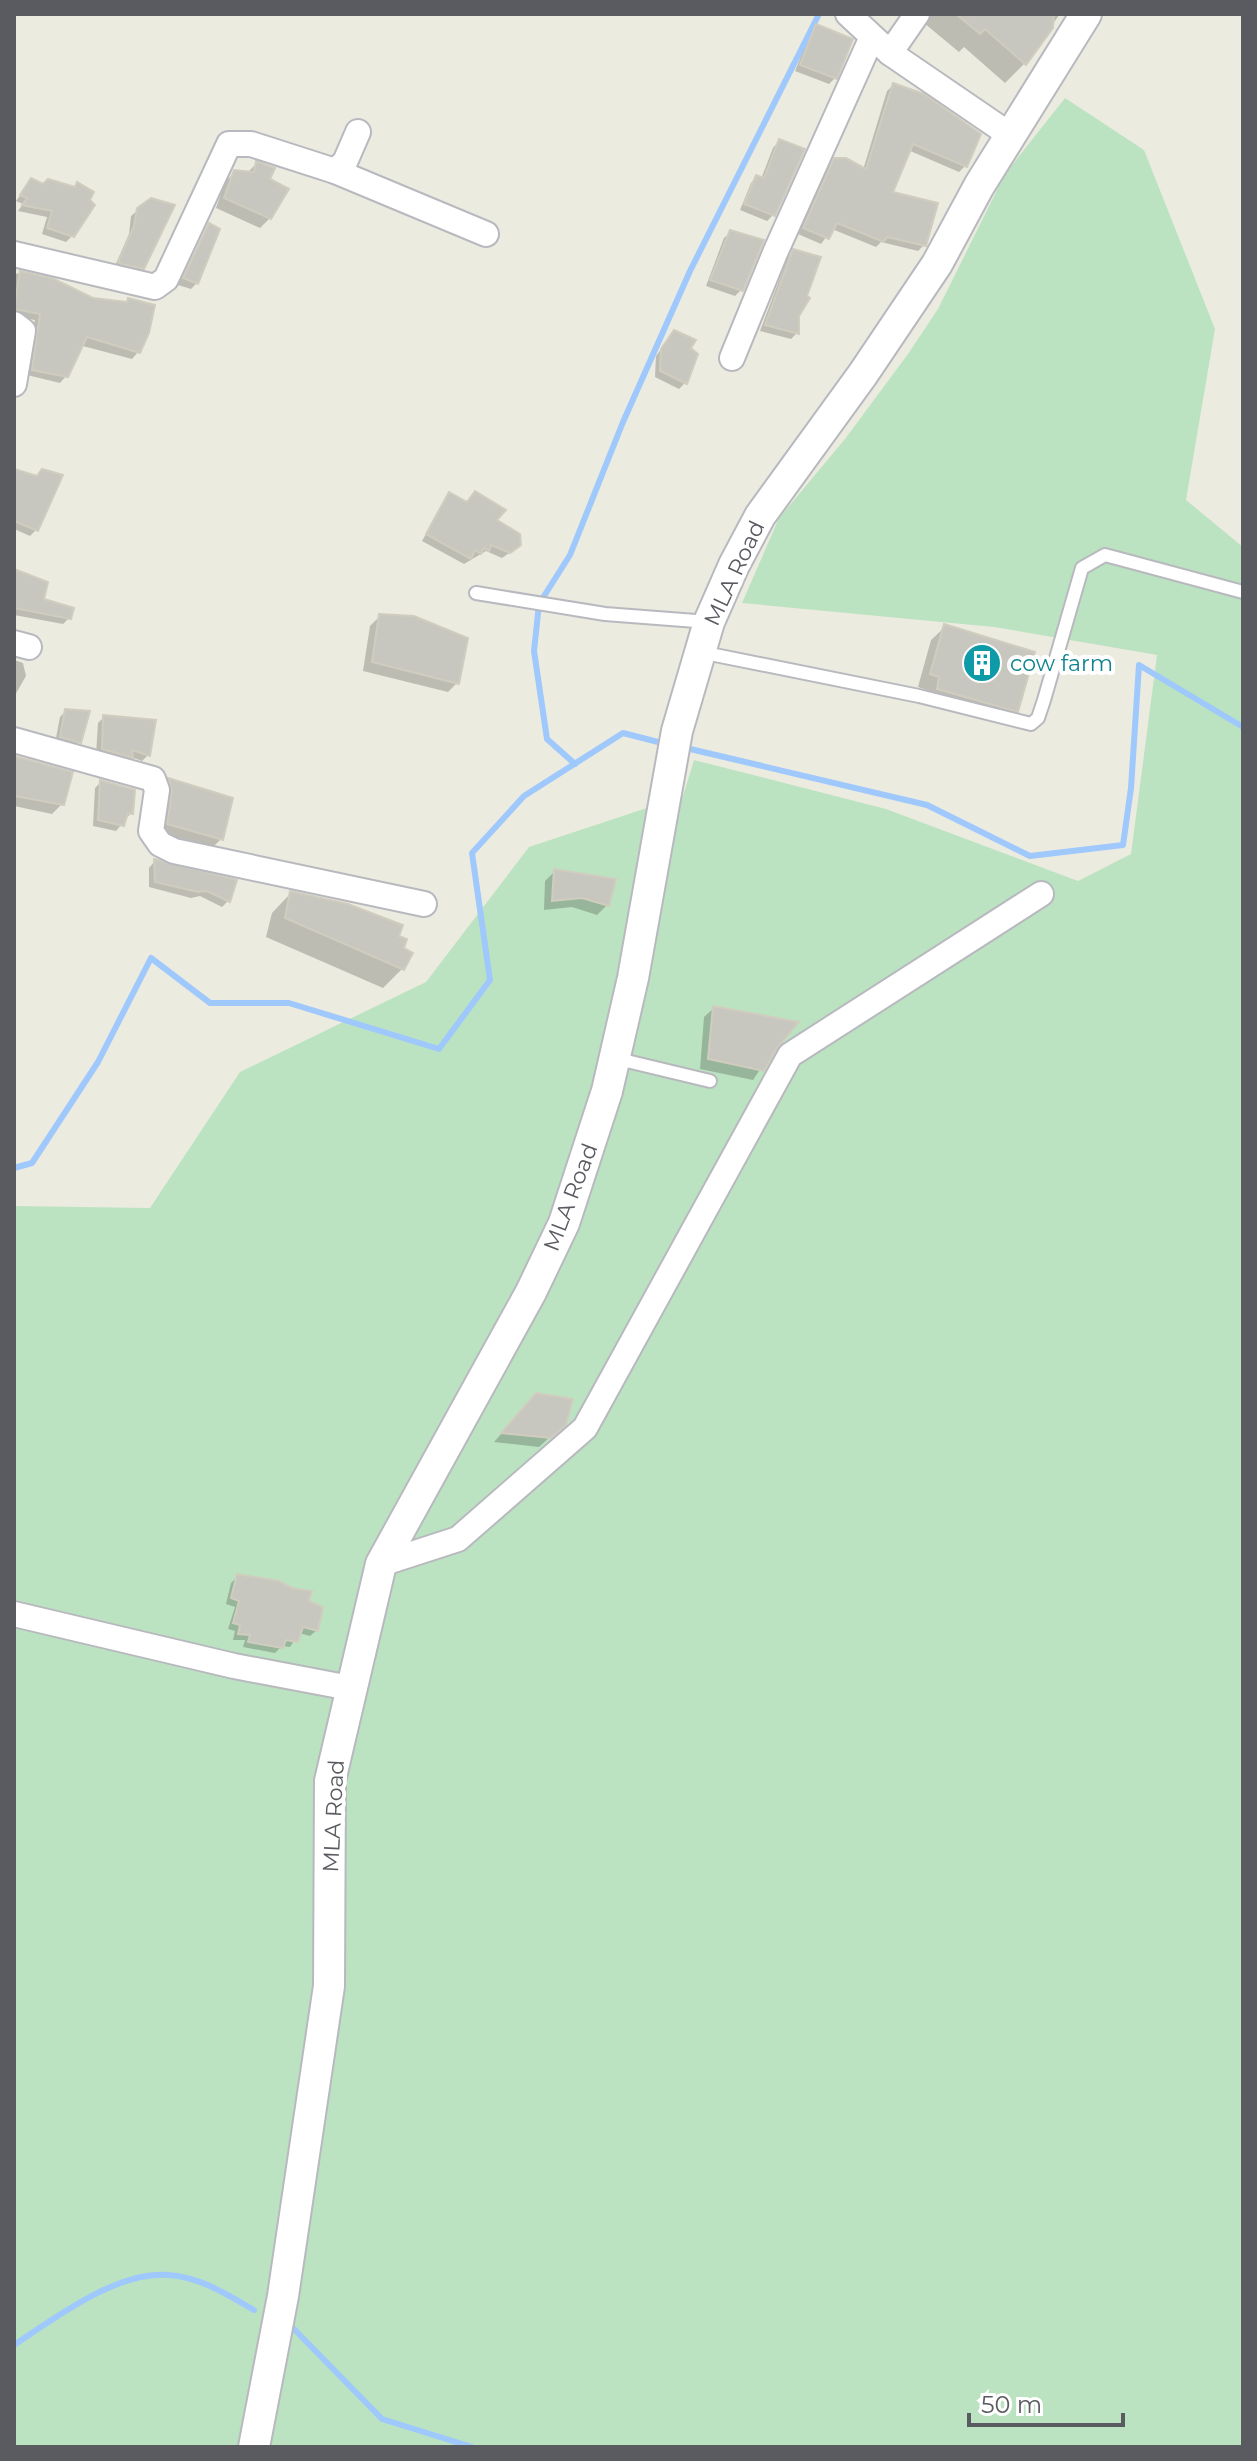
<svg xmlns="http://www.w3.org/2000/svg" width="1257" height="2461" font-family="Montserrat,sans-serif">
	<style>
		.green { fill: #bce3c1 }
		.shadow { fill: #0003 }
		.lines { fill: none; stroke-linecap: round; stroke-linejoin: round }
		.stream { stroke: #9fc8fd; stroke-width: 6 }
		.building { fill: #c8c7bf; stroke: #d0cdbf; stroke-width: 2 }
		.service-casing { stroke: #b8b9bf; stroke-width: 16 }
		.minor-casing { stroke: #b8b9bf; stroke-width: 28 }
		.tertiary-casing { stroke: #b8b9bf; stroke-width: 34 }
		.service { stroke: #fff; stroke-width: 12 }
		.minor { stroke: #fff; stroke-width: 24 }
		.tertiary { stroke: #fff; stroke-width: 30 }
		.labels { text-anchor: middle; stroke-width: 8; stroke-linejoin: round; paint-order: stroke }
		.street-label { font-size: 22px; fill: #595b61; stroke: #fff }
		.culture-label { font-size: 22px; fill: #0d838f; stroke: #fff; text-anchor: start }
	</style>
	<rect width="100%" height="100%" fill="#ecebe0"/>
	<polygon class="green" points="1065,98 1144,150 1215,329 1186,500 1243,547 1243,2447 14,2447 14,1206 150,1208 240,1072 426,982 529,847 683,796 694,760 886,809 1078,881 1131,854 1157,655 994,627 742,603 779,518 845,439 908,354 938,309 1005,174"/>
	<g class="shadow">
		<polygon points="929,14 1060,14 1024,64 1005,83 964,47 959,52 924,23"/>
		<polygon points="817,26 835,78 829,84 795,71 811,32"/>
		<polygon points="893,85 965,166 959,172 908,150 891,194 924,245 918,251 881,242 876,247 832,229 821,244 798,234 828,167 835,160 863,170 887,91"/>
		<polygon points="779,141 773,215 767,221 740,210 751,183 757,177 761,179 773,148"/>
		<polygon points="256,164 268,180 270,218 260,228 216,208 225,182 235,172 247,173"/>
		<polygon points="32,180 43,186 73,188 77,184 72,236 66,242 42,234 47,217 18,211 23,204 16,201"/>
		<polygon points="138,210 142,268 136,274 114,268 129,234 131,216"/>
		<polygon points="209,225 197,283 191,289 178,285"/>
		<polygon points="731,232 741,290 735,296 706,286 724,238"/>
		<polygon points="794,251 797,333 791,339 760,331 788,257"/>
		<polygon points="14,273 51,280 92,299 125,304 129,300 138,352 132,359 79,345 33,327 35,320 14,317"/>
		<polygon points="674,332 688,348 685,383 679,389 655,377 656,356"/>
		<polygon points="37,345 66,376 60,383 27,375 31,351"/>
		<polygon points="14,471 36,530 30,536 14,529"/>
		<polygon points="449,494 494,521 512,551 502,558 486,551 464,564 422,541"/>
		<polygon points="14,575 42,600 69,618 63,624 14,615"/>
		<polygon points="380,616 457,683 448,692 363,671 370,626"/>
		<polygon points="945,627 1016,710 1003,724 925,702 927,690 918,687 931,640"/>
		<polygon points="14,660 23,663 26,676 14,697"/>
		<polygon points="66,711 79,742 73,748 55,743 60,717"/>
		<polygon points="104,717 148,755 142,761 131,757 125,763 96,755 98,723"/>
		<polygon points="14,756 71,774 62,804 52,814 14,806"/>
		<polygon points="169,780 221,839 211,849 158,834 160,789"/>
		<polygon points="101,782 131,813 116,831 93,826 95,788"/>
		<polygon points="154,862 228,901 222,907 200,896 191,898 149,887 149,868"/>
		<polygon points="555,871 607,905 597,915 572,907 544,910 545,881"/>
		<polygon points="291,893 397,938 402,949 403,968 383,988 266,937 272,913"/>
		<polygon points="714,1008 775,1047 753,1080 700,1069 704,1017"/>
		<polygon points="527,1405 553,1434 539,1447 494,1442"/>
		<polygon points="237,1577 307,1602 317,1630 310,1636 299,1633 290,1647 282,1646 275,1653 243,1647 245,1640 233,1640 235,1631 228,1629 235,1607 226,1604 231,1583"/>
	</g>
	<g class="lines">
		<g class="stream">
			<polyline points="686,748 927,805 1030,856 1123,845 1131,788 1139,665 1243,727"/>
			<polyline points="575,764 547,739 534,651 539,604 570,555 623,422 690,271 819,14"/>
			<polyline points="14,1168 32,1163 98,1062 151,958 210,1003 289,1003 439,1049 490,980 472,853 524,796 623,733 662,743"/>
			<polyline points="293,2328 382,2419 472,2447"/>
			<path d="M14,2345C55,2318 118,2270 169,2275C200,2277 228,2295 254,2310"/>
		</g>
	</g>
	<g class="building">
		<polygon points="956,14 1054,14 1053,28 1026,65 985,29 980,34"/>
		<polygon points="816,24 853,39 837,79 800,65"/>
		<polygon points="893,83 924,94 981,134 967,167 913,144 893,192 938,203 926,246 887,237 884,242 837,223 829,239 803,228 834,158 846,158 866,169"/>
		<polygon points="779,139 805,149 775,216 744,204 756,175 764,178"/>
		<polygon points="256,161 275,168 270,179 289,189 271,219 224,198 234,170 254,172"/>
		<polygon points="31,178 43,184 48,179 75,187 77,182 94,192 90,200 95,205 74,237 47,228 52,211 22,205 27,198 20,195"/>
		<polygon points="151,198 175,205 144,269 121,264 118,262 134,226 137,208"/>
		<polygon points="209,223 220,229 198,284 183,278"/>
		<polygon points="730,230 764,240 743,291 710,280"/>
		<polygon points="793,249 821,257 807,296 810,298 799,316 799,334 765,325"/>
		<polygon points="20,271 52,278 93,298 127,302 128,298 155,305 149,333 140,353 87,337 68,377 32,370 40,314 14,309"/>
		<polygon points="674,330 696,340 691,348 698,354 687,384 660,371 661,349"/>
		<polygon points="14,469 37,476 42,469 63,475 38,531 14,521"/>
		<polygon points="475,491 506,510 497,520 520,534 521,545 516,549 510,553 491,545 489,551 484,548 481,554 475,550 471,559 426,534 449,492 467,502"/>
		<polygon points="14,569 48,582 44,599 74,608 71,619 14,608"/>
		<polygon points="379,614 414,616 468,638 459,684 372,662"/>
		<polygon points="944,624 1035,652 1018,712 937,689 939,677 930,674"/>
		<polygon points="65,709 90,711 81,743 60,737"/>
		<polygon points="103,715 156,720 150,756 132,750 133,758 102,749"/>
		<polygon points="14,756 73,772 64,805 14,796"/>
		<polygon points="168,778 233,798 223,840 167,824 172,791"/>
		<polygon points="100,780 135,790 133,814 128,813 124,826 98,820"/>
		<polygon points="154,859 237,880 230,902 207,891 198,892 155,882"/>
		<polygon points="554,869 616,879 609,906 582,898 552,901"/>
		<polygon points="290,891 348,904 403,925 399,936 407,939 404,948 413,953 404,970 285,918"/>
		<polygon points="713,1006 799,1022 777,1048 764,1071 708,1059"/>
		<polygon points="536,1393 573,1399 566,1425 551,1438 501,1433"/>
		<polygon points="237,1574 279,1581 292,1588 312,1591 309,1601 323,1607 318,1631 303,1627 298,1642 286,1640 283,1648 248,1642 250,1635 238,1634 240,1625 233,1623 239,1601 231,1598"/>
	</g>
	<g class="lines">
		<defs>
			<g id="service">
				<polyline points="476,593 605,614 709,622"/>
				<polyline points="700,652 919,696 1031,724 1038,718 1044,700 1082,568 1105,555 1243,592"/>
				<polyline points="614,1058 710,1081"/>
			</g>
			<g id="minor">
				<polyline points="848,14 890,53 1010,135"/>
				<polyline points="890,53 917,14"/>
				<polyline points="335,171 486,234"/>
				<polyline points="14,254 155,287 166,279 229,144 251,144 335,171 345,162 358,132"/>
				<polyline points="14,324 23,331 14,384"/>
				<polyline points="732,358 775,253 872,37"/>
				<polyline points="14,643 29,647"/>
				<polyline points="14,740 153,779 157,790 151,831 160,844 174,851 424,904"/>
				<polyline points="381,1564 458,1539 585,1428 790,1055 1041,894"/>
				<polyline points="14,1614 234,1666 350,1688"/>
			</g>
			<polyline id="tertiary" points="254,2447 283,2296 329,1986 330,1781 381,1564 531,1292 564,1223 607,1091 633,978 677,731 709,622 734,565 760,516 863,374 937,264 979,186 1086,14"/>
		</defs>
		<use href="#service" class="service-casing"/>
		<use href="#minor" class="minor-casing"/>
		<use href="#tertiary" class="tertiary-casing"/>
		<use href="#service" class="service"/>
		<use href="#minor" class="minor"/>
		<use href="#tertiary" class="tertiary"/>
	</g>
	<defs>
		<symbol id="building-disc" viewBox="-11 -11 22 22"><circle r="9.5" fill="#0f9aa8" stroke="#fff"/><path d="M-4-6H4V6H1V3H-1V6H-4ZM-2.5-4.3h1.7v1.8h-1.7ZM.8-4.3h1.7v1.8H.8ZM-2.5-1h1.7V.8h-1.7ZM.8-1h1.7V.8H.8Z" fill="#fff"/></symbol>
	</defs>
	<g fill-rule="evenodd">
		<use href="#building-disc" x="960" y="641" width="44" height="44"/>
	</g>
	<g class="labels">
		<g class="street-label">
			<text transform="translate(734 573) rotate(-65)" y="8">MLA Road</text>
			<text transform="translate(570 1197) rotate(-69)" y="8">MLA Road</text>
			<text transform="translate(333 1816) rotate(-87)" y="8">MLA Road</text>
		</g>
		<g class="culture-label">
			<text x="1010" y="671">cow farm</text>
		</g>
	</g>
	<rect width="1257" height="2461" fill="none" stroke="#595b61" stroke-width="32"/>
	<path d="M969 2413v12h154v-12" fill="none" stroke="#595b61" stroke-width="4"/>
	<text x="981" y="2413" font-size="24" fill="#595b61" stroke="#ffffff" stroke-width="6" paint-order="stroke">50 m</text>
</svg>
